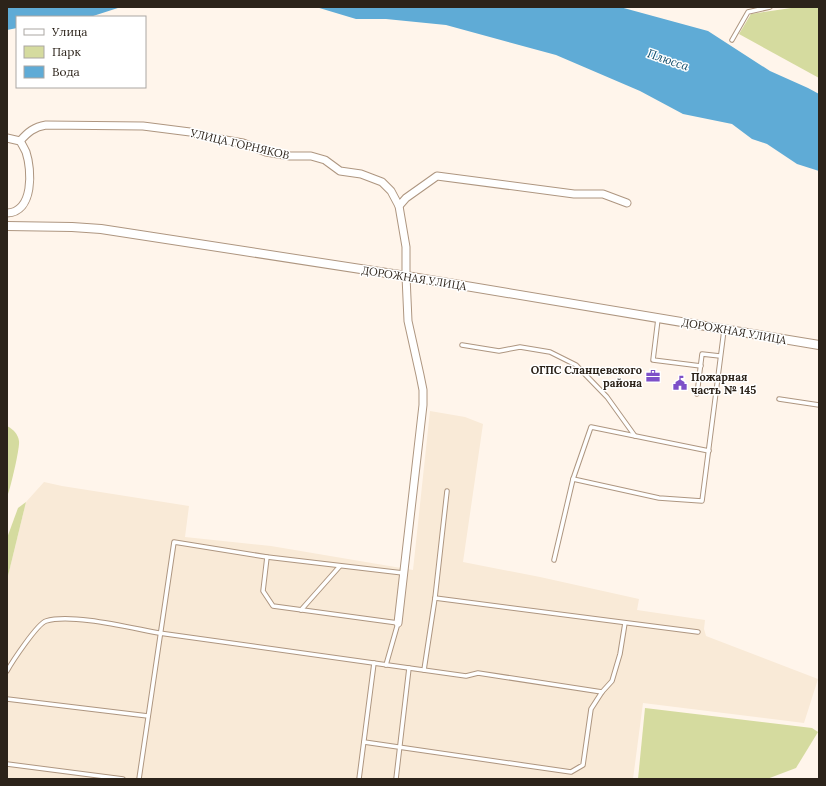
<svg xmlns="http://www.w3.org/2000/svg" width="826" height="786" font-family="Lora,serif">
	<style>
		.industrial { fill: #f9ead7 }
		.green { fill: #d5db9f }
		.water { fill: #5fabd6 }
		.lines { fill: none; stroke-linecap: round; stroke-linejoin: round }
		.service-casing { stroke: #ae9680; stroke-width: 5.5 }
		.minor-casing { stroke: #ae9680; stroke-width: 9 }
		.tertiary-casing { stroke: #ae9680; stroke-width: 10 }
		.service { stroke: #fff; stroke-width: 3.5 }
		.minor { stroke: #fff; stroke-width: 7 }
		.tertiary { stroke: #fff; stroke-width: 8 }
		.labels { text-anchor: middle; stroke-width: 3; stroke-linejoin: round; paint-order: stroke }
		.street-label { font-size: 11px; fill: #2c231a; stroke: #fff }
		.poi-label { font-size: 11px; font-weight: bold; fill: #2c231a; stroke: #fff; text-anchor: end }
		.water-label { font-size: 12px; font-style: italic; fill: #0f4c6a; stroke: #fff }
	</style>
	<rect width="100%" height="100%" fill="#fff5eb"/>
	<polygon class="industrial" points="430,411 465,417 483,424 463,562 540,577 639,599 637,610 705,620 704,629 706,636 818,679 804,723 643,703 633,779 7,779 7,580 26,502 44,482 62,486 189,506 185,537 271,546 413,570"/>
	<g class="green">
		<polygon points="798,7 819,7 819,78 739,34 751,14"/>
		<path d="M7,426C13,429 18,434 19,441C20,448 10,490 7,497Z"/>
		<polygon points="26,502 7,580 7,538 18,508"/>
		<polygon points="645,708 812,728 818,732 796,768 767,779 638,779"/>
	</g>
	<g class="water">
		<polygon points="7,7 121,7 90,17 17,17 17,28 7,30"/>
		<polygon points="316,7 620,7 708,31 770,71 808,88 819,94 819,171 797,164 767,144 752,139 732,124 683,114 640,91 556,55 446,25 386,19 356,19"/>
	</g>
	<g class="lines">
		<defs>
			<g id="service">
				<polyline points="732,40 748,12 770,7"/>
				<polyline points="658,319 653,360 701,366"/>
				<polyline points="462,345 499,351 520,347 550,352 576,365 607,397 635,436"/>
				<polyline points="697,394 702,354 720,356"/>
				<polyline points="779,399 819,405"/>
				<polyline points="573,479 659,498 702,501 724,330"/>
				<polyline points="267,557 263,591 273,606 398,623 386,665"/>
				<polyline points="554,560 573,479 591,427 709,451"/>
				<polyline points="435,598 698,632"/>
				<polyline points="301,610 340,566"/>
				<polyline points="424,670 435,598 447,491"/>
				<path d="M7,671C12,662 37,624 46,621C71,613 131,628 159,633C262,648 364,662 466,676L478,673L602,692"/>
				<polyline points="7,699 148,716"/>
				<polyline points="364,742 571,772 583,765 591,709 602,692 612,681 620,654 625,623"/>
				<polyline points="7,764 123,779"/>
				<polyline points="139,779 174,542 267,557 403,573"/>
				<polyline points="359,779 374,663"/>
				<polyline points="396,779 409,668"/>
			</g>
			<g id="minor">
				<path d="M7,138L20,141C22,144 24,148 26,152C32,170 34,212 7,213"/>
				<path d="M20,141C28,132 34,127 46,125L143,126L190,132L208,137L243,143L266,152L290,156H311L325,160L340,171L361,174L382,182L391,191L399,206L406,247V276L408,321L420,375L423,390V405L398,623"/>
				<polyline points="399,206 406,198 437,176 574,194 603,194 627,203"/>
			</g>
			<polyline id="tertiary" points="7,226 72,227 101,229 406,276 819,345"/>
		</defs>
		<use href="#service" class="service-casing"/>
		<use href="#minor" class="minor-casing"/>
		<use href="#tertiary" class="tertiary-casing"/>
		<use href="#service" class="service"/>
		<use href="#minor" class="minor"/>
		<use href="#tertiary" class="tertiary"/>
	</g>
	<defs>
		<symbol id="office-bare" viewBox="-9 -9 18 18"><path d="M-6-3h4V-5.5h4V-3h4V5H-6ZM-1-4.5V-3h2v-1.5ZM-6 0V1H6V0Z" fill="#7d4fc8" stroke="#fff" stroke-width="2.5" paint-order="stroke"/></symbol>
		<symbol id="civic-bare" viewBox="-9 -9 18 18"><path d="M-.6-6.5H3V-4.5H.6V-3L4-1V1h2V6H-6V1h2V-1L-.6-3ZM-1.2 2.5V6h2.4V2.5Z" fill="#7d4fc8" stroke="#fff" stroke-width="2.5" paint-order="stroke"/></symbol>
	</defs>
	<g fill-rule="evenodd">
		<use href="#office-bare" x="643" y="366" width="20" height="20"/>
		<use href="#civic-bare" x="670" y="373" width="20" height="20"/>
	</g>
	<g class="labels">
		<g class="street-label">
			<text transform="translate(240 144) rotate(13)" y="4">УЛИЦА ГОРНЯКОВ</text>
			<text transform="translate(414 278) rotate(9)" y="4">ДОРОЖНАЯ УЛИЦА</text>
			<text transform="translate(734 331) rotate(10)" y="4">ДОРОЖНАЯ УЛИЦА</text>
		</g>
		<g class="poi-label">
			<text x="642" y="374">ОГПС Сланцевского<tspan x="642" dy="13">района</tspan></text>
			<text x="691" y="381" text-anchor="start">Пожарная<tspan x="691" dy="13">часть № 145</tspan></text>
		</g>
		<g class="water-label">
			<text transform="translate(668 60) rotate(19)" y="4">Плюсса</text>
		</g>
	</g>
	<rect width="826" height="786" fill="none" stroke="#2c231a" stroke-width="16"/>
	<rect x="16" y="16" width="130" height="72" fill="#ffffff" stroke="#aba7a3"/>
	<rect x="24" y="29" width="20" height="6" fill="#ffffff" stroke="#aba7a3"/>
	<text x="52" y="36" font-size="12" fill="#2c231a">Улица</text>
	<rect x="24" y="46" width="20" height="12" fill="#d5db9f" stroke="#aba7a3"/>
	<text x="52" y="56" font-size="12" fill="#2c231a">Парк</text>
	<rect x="24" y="66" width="20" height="12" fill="#5fabd6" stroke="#aba7a3"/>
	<text x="52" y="76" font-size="12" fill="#2c231a">Вода</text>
</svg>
